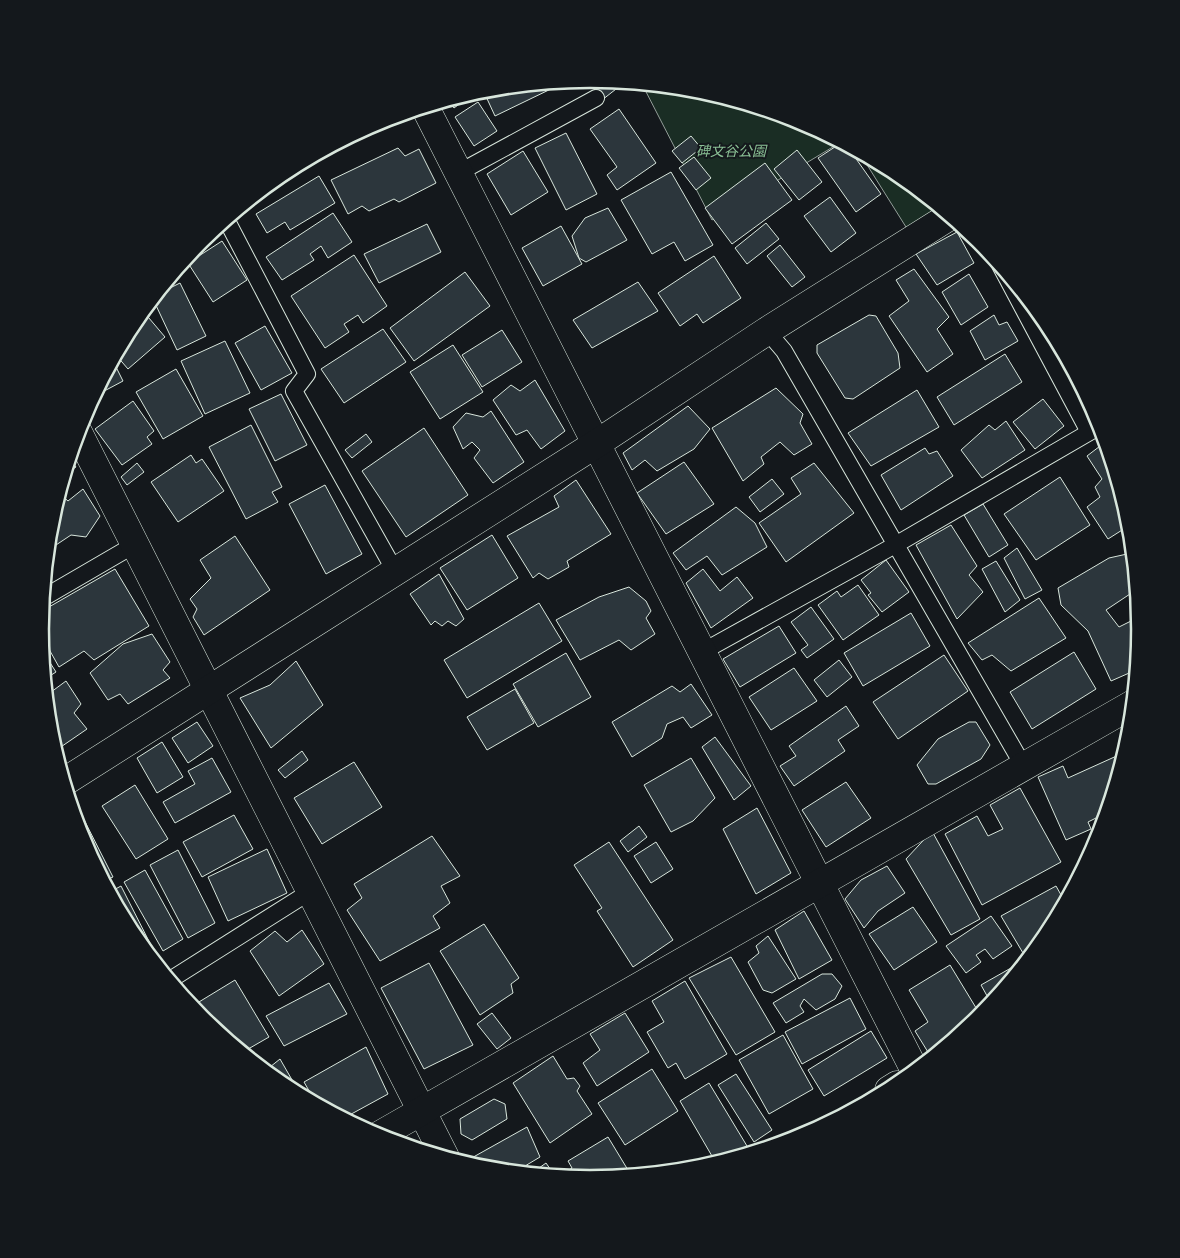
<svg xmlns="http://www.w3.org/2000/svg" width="1180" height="1258" font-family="'IBM Plex Serif','Noto Sans JP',serif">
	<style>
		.green { fill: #1a2d24; stroke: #939e99 }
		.building { fill: #2c363c; stroke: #d8e6dc }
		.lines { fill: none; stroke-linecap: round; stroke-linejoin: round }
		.service-casing { stroke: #d8e6dc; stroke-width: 18 }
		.minor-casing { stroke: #d8e6dc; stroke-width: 29 }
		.service { stroke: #14181c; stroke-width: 16 }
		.minor { stroke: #14181c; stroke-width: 28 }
		.labels { text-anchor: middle; stroke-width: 4; stroke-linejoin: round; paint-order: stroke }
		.park-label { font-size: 14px; font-style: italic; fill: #8ac095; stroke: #14181c }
		.rim { fill: none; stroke: #d8e6dc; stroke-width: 2.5 }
	</style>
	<rect width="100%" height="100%" fill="#14181c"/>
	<g class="green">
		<polygon points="642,84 698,90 801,121 841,142 712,220"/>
		<polygon points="859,152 896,172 945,212 911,235"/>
	</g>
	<g class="building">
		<polygon points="598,80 625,82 602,100 591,85"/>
		<polygon points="553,83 555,87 495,116 483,90"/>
		<polygon points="475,92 454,108 448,100"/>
		<polygon points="478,102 497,131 474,146 455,117"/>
		<polygon points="619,109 656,163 617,190 607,175 617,167 590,129"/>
		<polygon points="566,133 597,194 566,210 535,148"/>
		<polygon points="691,136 701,148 682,163 672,151"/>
		<polygon points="841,143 847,146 881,194 856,212 818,158"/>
		<polygon points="398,148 405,156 419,149 436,183 399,202 394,199 369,211 362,206 348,214 331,180"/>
		<polygon points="797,150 822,182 799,200 774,169"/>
		<polygon points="523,151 548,192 511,215 487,174"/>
		<polygon points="694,157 711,178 696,190 679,168"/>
		<polygon points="765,163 792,200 732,244 705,208"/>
		<polygon points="671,172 713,245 685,261 674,242 652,254 621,200"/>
		<polygon points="319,176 335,203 290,230 285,222 267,233 256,214"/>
		<polygon points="830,197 856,233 831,252 804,216"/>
		<polygon points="608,208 627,240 586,262 579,258 572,236 585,218"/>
		<polygon points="333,213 352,242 328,258 321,246 310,254 314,260 282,280 266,257"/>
		<polygon points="766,223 779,239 747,264 735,248"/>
		<polygon points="427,224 441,252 379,283 364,254"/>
		<polygon points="561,226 582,264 543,286 522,248"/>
		<polygon points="957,232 974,263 937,285 916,254"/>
		<polygon points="222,241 247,280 213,302 188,263"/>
		<polygon points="780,245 805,277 792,287 767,256"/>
		<polygon points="354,255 387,306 363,323 358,315 344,324 349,332 325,348 291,296"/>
		<polygon points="714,256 741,298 703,323 697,314 680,326 658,293"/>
		<polygon points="914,269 949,317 937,329 953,354 927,372 889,316 909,301 896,280"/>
		<polygon points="465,272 490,306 414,361 390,328"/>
		<polygon points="969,274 988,307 961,325 942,292"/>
		<polygon points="638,282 658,311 592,348 573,320"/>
		<polygon points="180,283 206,336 177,350 153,299 156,295"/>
		<polygon points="143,311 165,337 128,369 116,355 133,323"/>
		<polygon points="869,315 876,316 898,353 900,368 853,399 845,398 817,353 817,345"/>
		<polygon points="994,315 999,325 1007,322 1018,341 985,360 970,331"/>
		<polygon points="265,326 292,373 261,390 235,343"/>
		<polygon points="383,329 406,362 344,403 321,369"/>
		<polygon points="502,330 522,362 482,387 462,355"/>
		<polygon points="225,341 250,393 205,414 181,361"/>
		<polygon points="453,345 483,392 440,419 410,372"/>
		<polygon points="1005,354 1022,382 954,425 937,397"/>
		<polygon points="113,361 123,381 93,397"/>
		<polygon points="176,369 203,416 163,439 136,392"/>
		<polygon points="535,380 565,431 541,449 527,430 516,435 493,400 511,385 520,391"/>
		<polygon points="776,388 803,414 800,423 812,444 794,455 780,442 761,457 764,464 743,481 712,428"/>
		<polygon points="917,390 939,427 871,466 848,433"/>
		<polygon points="281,394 307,445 275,461 249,409"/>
		<polygon points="1043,399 1064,426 1035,449 1013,422"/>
		<polygon points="133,401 154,431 147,437 152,444 122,465 95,429"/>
		<polygon points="688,406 710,429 694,449 657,471 645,460 632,470 623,453"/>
		<polygon points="491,411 524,462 493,483 474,458 480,450 472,442 463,449 453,427 466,413 483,417"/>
		<polygon points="1006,421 1025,450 982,478 961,450 989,425 995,430"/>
		<polygon points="251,425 282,487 272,492 278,502 246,519 209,447"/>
		<polygon points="424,428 468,495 406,537 362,471"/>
		<polygon points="366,434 372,442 352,458 345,450"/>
		<polygon points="1104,443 1130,525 1108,539 1087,507 1100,497 1095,487 1102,479 1087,456"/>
		<polygon points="925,448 929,454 937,451 953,476 901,510 881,475"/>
		<polygon points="191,455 196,463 202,459 224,491 178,522 151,482"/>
		<polygon points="70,459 76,467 65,474"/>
		<polygon points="684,462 714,504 666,534 637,493"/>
		<polygon points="137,463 144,472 127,485 121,477"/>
		<polygon points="814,463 854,513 786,562 759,523 801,494 791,478"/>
		<polygon points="1060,477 1090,525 1036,560 1004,514"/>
		<polygon points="772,479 784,494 760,512 749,497"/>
		<polygon points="576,480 611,534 567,561 569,567 548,579 539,573 533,578 507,536 559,507 554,496"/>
		<polygon points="325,485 362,554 326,574 289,504"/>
		<polygon points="83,489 100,516 86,537 71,535 53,547 49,541 51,521 59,493 68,501"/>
		<polygon points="983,504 1008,545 989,557 964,515"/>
		<polygon points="736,507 755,523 767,547 722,575 707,556 686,570 673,553"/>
		<polygon points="951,525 977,566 969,575 983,592 957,619 916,545"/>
		<polygon points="492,535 518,578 467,610 440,568"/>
		<polygon points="235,536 270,590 204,635 193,617 197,609 190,599 211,578 200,560"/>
		<polygon points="1017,548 1042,590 1025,599 1004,558"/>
		<polygon points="1127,554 1135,576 1136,590 1106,610 1119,627 1131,621 1139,622 1136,670 1111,681 1088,631 1061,605 1058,588 1109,558"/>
		<polygon points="886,560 909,592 882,612 868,595 871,593 861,580"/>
		<polygon points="996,561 1020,600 1005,612 982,569"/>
		<polygon points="115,569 149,626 94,660 84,651 59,667 41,635 42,611"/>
		<polygon points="703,569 720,591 737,577 753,598 711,628 686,583"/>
		<polygon points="439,574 464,619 456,626 448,621 442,626 435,621 431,625 410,594"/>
		<polygon points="858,585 879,615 843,640 818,605 837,591 841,597"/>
		<polygon points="629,587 646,601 651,611 646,618 655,634 631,650 619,640 580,660 556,620 599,597"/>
		<polygon points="1039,598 1066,638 1011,671 992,655 982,660 968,643"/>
		<polygon points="539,603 562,641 467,698 444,660"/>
		<polygon points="811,607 834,639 807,658 801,650 808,645 791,622"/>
		<polygon points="911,613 930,646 863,686 844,653"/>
		<polygon points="779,626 796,653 740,687 723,659"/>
		<polygon points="152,634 170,662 163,670 170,678 128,704 120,694 108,700 90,673 123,644"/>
		<polygon points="42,650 56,672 45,679"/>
		<polygon points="1074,652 1096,689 1032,729 1010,692"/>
		<polygon points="566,653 591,697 538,727 513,684"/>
		<polygon points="944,655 968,691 898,739 873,702"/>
		<polygon points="839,660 852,677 827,697 814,680"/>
		<polygon points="296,661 323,705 271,748 240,698 270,685"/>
		<polygon points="794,668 817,701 771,730 749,697"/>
		<polygon points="66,681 81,704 74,713 87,729 55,751 51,736 47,695"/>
		<polygon points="691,684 712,715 691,728 683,717 667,724 662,738 632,757 612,722 672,686 680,692"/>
		<polygon points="515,689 534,723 487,750 467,717"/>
		<polygon points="846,706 859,726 838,740 845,751 794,786 780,766 796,756 789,746"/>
		<polygon points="197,722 213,746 188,763 172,738"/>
		<polygon points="969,722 976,722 990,745 981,759 936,784 928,784 917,765 938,739"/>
		<polygon points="715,737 751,786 734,800 702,747"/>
		<polygon points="162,742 183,777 157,793 137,758"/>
		<polygon points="302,751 308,760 285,778 278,770"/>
		<polygon points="1121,754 1123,758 1106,813 1088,822 1091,829 1066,840 1038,777 1063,766 1068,778"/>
		<polygon points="212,758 231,792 175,823 163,802 195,784 188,771"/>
		<polygon points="691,758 715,798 693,821 671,832 644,785"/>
		<polygon points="354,762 382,807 322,844 294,798"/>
		<polygon points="846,782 871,818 826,847 802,810"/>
		<polygon points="135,785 168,839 136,859 102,806"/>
		<polygon points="1020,788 1061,862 982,905 945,834 977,816 988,836 1003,829 990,805"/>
		<polygon points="72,796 113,877 104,881 82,839 69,798"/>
		<polygon points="757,808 791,873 756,894 723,829"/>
		<polygon points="234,815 253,849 202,877 183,842"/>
		<polygon points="639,826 647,837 628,852 620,841"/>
		<polygon points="932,831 980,919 951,935 906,859"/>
		<polygon points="432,836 460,876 441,886 450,903 433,916 440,928 380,961 347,910 362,898 354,884"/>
		<polygon points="609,842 673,940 633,967 597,911 602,908 574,865"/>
		<polygon points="656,842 673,869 651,883 634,856"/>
		<polygon points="267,849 287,893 228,921 208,877"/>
		<polygon points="178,850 215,923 188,938 150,865"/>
		<polygon points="887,866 905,893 878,911 864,928 845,899 861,880"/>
		<polygon points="145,870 183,939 163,951 124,882"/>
		<polygon points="121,886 160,963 157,964 133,934 110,892"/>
		<polygon points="1056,886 1065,902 1047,935 1036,948 1023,953 1001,916"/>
		<polygon points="913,907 937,942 894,970 869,934"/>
		<polygon points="804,911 832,960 799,979 775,930"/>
		<polygon points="991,916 1012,946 993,959 985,949 976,955 981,962 966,973 946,946"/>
		<polygon points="484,924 519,978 511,984 513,993 480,1015 440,951"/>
		<polygon points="302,930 324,964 279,996 250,951 275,931 287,942"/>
		<polygon points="768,936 796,979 772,993 763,990 748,962 759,953 756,946"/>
		<polygon points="731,957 775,1032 736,1055 689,978"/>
		<polygon points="429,963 473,1045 424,1069 381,988"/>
		<polygon points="1018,964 1020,968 991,1003 981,985"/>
		<polygon points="950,965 981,1016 931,1057 915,1031 928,1022 909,990"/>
		<polygon points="822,974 832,974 842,986 835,999 816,1010 804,999 800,1006 804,1012 786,1023 773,1003"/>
		<polygon points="235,980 269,1037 243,1052 201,1018 194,1005"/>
		<polygon points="685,981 727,1054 685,1079 676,1063 668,1068 647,1032 664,1022 652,1001"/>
		<polygon points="329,983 347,1014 284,1046 266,1016"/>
		<polygon points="850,998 866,1029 802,1064 785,1032"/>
		<polygon points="492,1013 511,1038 497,1049 477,1024"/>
		<polygon points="625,1013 649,1052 597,1086 583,1063 600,1050 590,1034"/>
		<polygon points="871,1031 887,1058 824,1096 808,1070"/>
		<polygon points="783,1035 813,1089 769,1114 739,1060"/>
		<polygon points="366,1047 388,1094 344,1118 316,1103 304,1082"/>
		<polygon points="553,1056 567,1079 574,1078 580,1086 577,1091 592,1114 550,1143 513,1083"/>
		<polygon points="280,1059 299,1092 297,1093 284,1086 265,1071"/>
		<polygon points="652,1069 678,1111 625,1145 598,1103"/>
		<polygon points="736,1074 772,1130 754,1142 718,1085"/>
		<polygon points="709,1083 747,1146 716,1163 680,1101"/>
		<polygon points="494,1099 505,1104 507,1119 472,1140 461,1134 460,1119"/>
		<polygon points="527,1127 540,1157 515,1172 482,1168 470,1164 468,1160"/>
		<polygon points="608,1137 631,1175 590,1179 565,1177 563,1174 572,1168 568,1161"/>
		<polygon points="546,1163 555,1176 532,1173"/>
	</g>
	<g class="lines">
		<defs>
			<g id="service">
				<polyline points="460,172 596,98"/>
				<polyline points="226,219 307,374 294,391 395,571"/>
				<polyline points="1000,265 1089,432"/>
				<polyline points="767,331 784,351 1024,767"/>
				<polyline points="43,598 134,545"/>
				<polyline points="702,652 897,544 1100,426"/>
				<polyline points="170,980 311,891"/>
			</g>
			<g id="minor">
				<polyline points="425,107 915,1071"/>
				<polyline points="78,432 445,1157"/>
				<polyline points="64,782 596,444 767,331 950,216"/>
				<polyline points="889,1090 897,1085"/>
				<polyline points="378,1136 1133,704"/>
			</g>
		</defs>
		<use href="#service" class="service-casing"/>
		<use href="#minor" class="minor-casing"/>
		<use href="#service" class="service"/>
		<use href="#minor" class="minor"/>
	</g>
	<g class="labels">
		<g class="park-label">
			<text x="731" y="156">碑文谷公園</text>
		</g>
	</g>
	<path d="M0 0H1180V1258H0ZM49 629a541 541 0 1 1 1082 0a541 541 0 1 1-1082 0Z" fill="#14181c" fill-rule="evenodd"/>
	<path class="rim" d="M49 629a541 541 0 1 1 1082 0a541 541 0 1 1-1082 0Z"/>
</svg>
